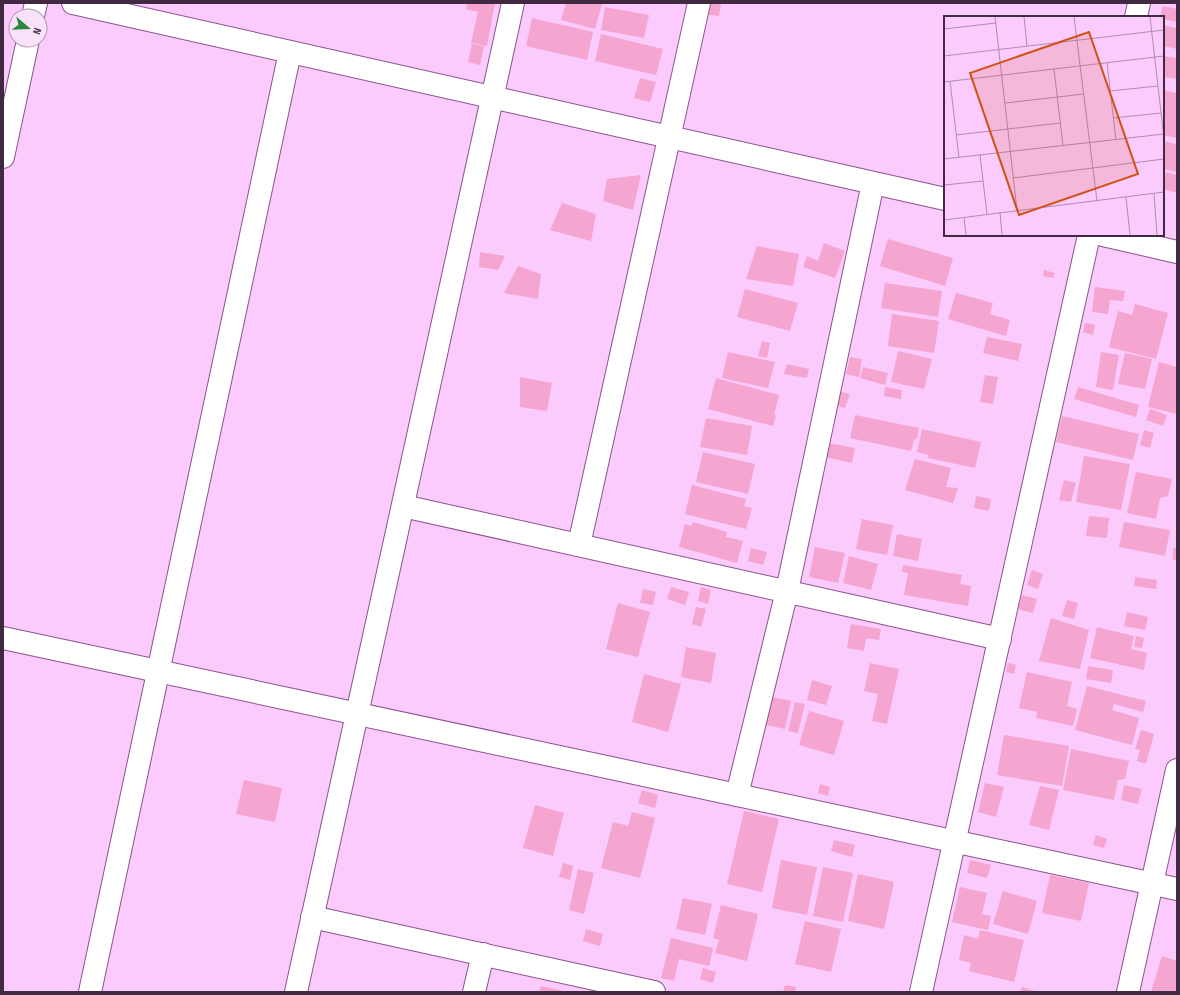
<svg xmlns="http://www.w3.org/2000/svg" width="1180" height="995" font-family="'Sofia Sans Condensed',sans-serif">
	<style>
		.building { fill: #f4a5d0 }
		.lines { fill: none; stroke-linecap: round; stroke-linejoin: round }
		.minor-casing { stroke: #8a538c; stroke-width: 24 }
		.minor { stroke: #fff; stroke-width: 22 }
		.inset-road { fill: none; stroke: #b18ab2; stroke-width: 1 }
		.view { fill: #cf5214; fill-opacity: 0.15; stroke: #cf5214; stroke-width: 2 }
		.inset-edge { fill: none; stroke: #412942; stroke-width: 2 }
	</style>
	<rect width="100%" height="100%" fill="#fccbfd"/>
	<g class="building">
		<polygon points="467,3 495,3 487,46 471,43 478,12 466,9"/>
		<polygon points="566,3 602,4 595,29 561,20"/>
		<polygon points="706,3 721,3 719,16 704,14"/>
		<polygon points="1163,6 1177,9 1176,22 1163,19 1163,17 1160,17"/>
		<polygon points="605,7 649,15 644,38 601,30"/>
		<polygon points="532,18 593,32 587,60 526,46"/>
		<polygon points="1163,25 1177,28 1177,49 1163,46"/>
		<polygon points="601,34 663,49 656,75 595,61"/>
		<polygon points="472,44 484,46 480,65 468,62"/>
		<polygon points="1163,56 1177,58 1177,79 1163,77"/>
		<polygon points="640,78 656,82 650,102 634,98"/>
		<polygon points="1163,90 1177,93 1177,138 1163,135"/>
		<polygon points="1163,141 1177,144 1177,172 1163,169"/>
		<polygon points="1166,172 1177,175 1177,193 1163,189"/>
		<polygon points="641,175 633,210 603,201 607,179"/>
		<polygon points="562,203 596,214 591,241 550,230"/>
		<polygon points="888,239 953,258 945,286 880,266"/>
		<polygon points="824,243 845,251 835,278 803,267 807,256 818,261"/>
		<polygon points="757,246 799,254 793,286 746,279"/>
		<polygon points="480,252 505,256 498,270 479,267"/>
		<polygon points="518,266 541,274 538,299 504,293"/>
		<polygon points="1044,270 1055,273 1053,278 1043,276"/>
		<polygon points="885,283 942,291 938,317 881,308"/>
		<polygon points="1095,287 1125,291 1123,301 1110,300 1108,314 1092,312"/>
		<polygon points="745,289 798,303 790,331 737,317"/>
		<polygon points="956,293 993,303 990,314 1010,320 1006,336 948,319"/>
		<polygon points="1135,304 1168,313 1156,359 1109,347 1118,311 1132,315"/>
		<polygon points="892,314 939,321 934,353 888,346"/>
		<polygon points="1085,323 1095,325 1093,335 1083,332"/>
		<polygon points="987,337 1022,344 1018,361 983,353"/>
		<polygon points="762,341 770,343 767,358 758,356"/>
		<polygon points="898,351 932,359 924,389 891,382"/>
		<polygon points="728,352 775,362 768,388 722,378"/>
		<polygon points="1101,352 1119,355 1113,390 1096,387"/>
		<polygon points="1125,353 1152,359 1145,389 1118,384"/>
		<polygon points="850,357 862,359 859,377 846,374"/>
		<polygon points="1159,362 1177,367 1177,414 1148,407"/>
		<polygon points="787,364 809,369 807,378 784,374"/>
		<polygon points="863,367 888,373 885,385 860,378"/>
		<polygon points="985,375 998,377 993,404 980,402"/>
		<polygon points="520,377 552,383 547,411 520,407"/>
		<polygon points="716,378 779,395 774,415 776,415 773,426 708,409"/>
		<polygon points="885,387 902,390 901,399 884,396"/>
		<polygon points="1078,387 1139,405 1136,417 1074,399"/>
		<polygon points="839,391 850,394 845,408 835,405"/>
		<polygon points="1150,409 1167,415 1163,426 1146,420"/>
		<polygon points="855,415 919,428 917,438 914,440 911,451 850,438"/>
		<polygon points="1062,416 1139,434 1133,460 1056,442"/>
		<polygon points="706,418 752,426 747,455 700,447"/>
		<polygon points="922,429 981,442 975,468 928,458 929,455 917,452"/>
		<polygon points="1144,430 1154,433 1150,448 1140,445"/>
		<polygon points="828,443 855,448 852,463 825,457"/>
		<polygon points="703,452 755,464 748,494 696,482"/>
		<polygon points="1084,456 1130,464 1121,510 1076,502"/>
		<polygon points="915,459 951,468 946,487 958,488 953,503 905,490"/>
		<polygon points="1136,472 1172,479 1168,496 1160,498 1156,519 1127,513"/>
		<polygon points="1064,480 1076,483 1071,502 1059,500"/>
		<polygon points="692,485 746,499 744,506 752,508 746,529 685,514"/>
		<polygon points="976,496 991,499 989,511 974,508"/>
		<polygon points="1089,516 1109,518 1107,538 1086,536"/>
		<polygon points="862,519 893,525 887,555 856,549"/>
		<polygon points="693,522 727,532 726,537 743,541 737,563 679,547 685,524 691,526"/>
		<polygon points="1124,522 1170,530 1165,556 1119,547"/>
		<polygon points="897,534 922,539 918,561 893,556"/>
		<polygon points="815,547 845,553 838,583 809,577"/>
		<polygon points="751,548 767,552 763,565 748,561"/>
		<rect x="1173" y="548" width="4" height="12"/>
		<polygon points="849,556 878,564 871,590 843,583"/>
		<polygon points="903,565 962,575 960,584 971,586 968,606 904,595 908,573 902,572"/>
		<polygon points="1032,570 1043,574 1038,589 1027,585"/>
		<polygon points="1135,577 1157,580 1156,589 1134,586"/>
		<polygon points="671,587 689,592 685,605 667,599"/>
		<polygon points="701,587 711,590 708,604 698,601"/>
		<polygon points="643,589 656,592 653,605 640,603"/>
		<polygon points="1022,595 1037,599 1033,613 1018,609"/>
		<polygon points="1067,600 1078,603 1074,619 1062,616"/>
		<polygon points="618,603 650,612 638,657 606,649"/>
		<polygon points="696,607 706,609 701,627 692,624"/>
		<polygon points="1127,612 1148,617 1145,630 1124,626"/>
		<polygon points="1051,618 1089,630 1080,669 1039,661"/>
		<polygon points="851,624 881,629 879,640 866,638 864,651 847,648"/>
		<polygon points="1097,627 1134,636 1131,649 1147,653 1144,670 1090,658"/>
		<polygon points="1136,636 1144,638 1142,648 1134,647"/>
		<polygon points="686,647 716,653 711,683 681,677"/>
		<polygon points="870,663 899,669 887,724 872,721 878,694 864,691"/>
		<polygon points="1008,663 1016,665 1014,674 1006,672"/>
		<polygon points="1088,666 1113,670 1111,683 1086,679"/>
		<polygon points="1027,672 1072,682 1067,706 1077,709 1073,726 1036,718 1037,712 1019,708"/>
		<polygon points="644,674 681,684 668,732 632,722"/>
		<polygon points="812,680 832,686 826,705 807,700"/>
		<polygon points="1087,686 1146,701 1143,712 1114,704 1112,710 1139,718 1132,745 1075,730"/>
		<polygon points="767,696 791,701 785,729 761,724"/>
		<polygon points="795,702 805,704 798,733 788,731"/>
		<polygon points="809,711 844,721 834,755 799,745"/>
		<polygon points="1141,730 1154,734 1146,764 1137,761 1140,750 1135,749"/>
		<polygon points="1004,735 1069,746 1062,786 997,775"/>
		<polygon points="1071,749 1129,761 1125,779 1118,780 1114,800 1063,790"/>
		<polygon points="244,780 282,788 275,822 236,814"/>
		<polygon points="985,783 1004,787 996,817 978,812"/>
		<polygon points="820,784 830,787 828,796 818,793"/>
		<polygon points="1124,785 1142,789 1138,804 1121,800"/>
		<polygon points="1040,786 1059,790 1049,830 1029,825"/>
		<polygon points="642,790 658,795 655,808 638,803"/>
		<polygon points="535,805 564,813 553,856 523,848"/>
		<polygon points="744,811 779,819 762,892 727,884"/>
		<polygon points="632,812 655,818 640,878 601,868 613,822 628,826"/>
		<polygon points="1096,835 1107,839 1104,848 1093,845"/>
		<polygon points="834,840 855,845 852,857 831,851"/>
		<polygon points="781,860 817,867 807,915 772,908"/>
		<polygon points="970,860 991,865 987,878 967,873"/>
		<polygon points="563,863 573,866 570,880 559,877"/>
		<polygon points="823,867 853,873 843,922 813,916"/>
		<polygon points="578,869 594,873 584,914 569,910"/>
		<polygon points="858,874 894,882 884,929 848,921"/>
		<polygon points="1050,875 1089,883 1081,921 1042,913"/>
		<polygon points="960,887 987,893 982,914 991,916 988,930 952,922"/>
		<polygon points="1003,891 1037,901 1028,934 993,924"/>
		<polygon points="683,898 712,904 705,935 676,929"/>
		<polygon points="721,905 758,914 747,961 715,953 719,940 713,938"/>
		<polygon points="805,921 841,929 831,972 795,964"/>
		<polygon points="586,929 603,934 600,946 583,941"/>
		<polygon points="980,930 1024,940 1014,982 969,971 971,963 959,960 964,935 978,939"/>
		<polygon points="671,938 713,948 709,966 679,959 674,981 661,978"/>
		<polygon points="1162,956 1177,961 1177,992 1151,992"/>
		<polygon points="703,968 716,972 713,983 700,979"/>
		<polygon points="785,985 796,987 795,992 783,992"/>
		<polygon points="541,986 563,991 563,992 539,992"/>
		<polygon points="1022,987 1038,992 1020,992"/>
	</g>
	<g class="lines">
		<defs>
			<g id="minor">
				<polyline points="73,3 945,199"/>
				<polyline points="33,16 36,3"/>
				<polyline points="1136,17 1139,3"/>
				<polyline points="3,157 28,40"/>
				<polyline points="1103,235 1177,252"/>
				<polyline points="403,506 1000,639"/>
				<polyline points="579,545 699,3"/>
				<polyline points="3,638 1177,889"/>
				<polyline points="737,795 787,591 873,183"/>
				<polyline points="312,917 654,992"/>
				<polyline points="90,992 290,52"/>
				<polyline points="296,992 513,3"/>
				<polyline points="474,992 483,954"/>
				<polyline points="921,992 1089,235"/>
				<polyline points="1128,992 1177,770"/>
			</g>
		</defs>
		<use href="#minor" class="minor-casing"/>
		<use href="#minor" class="minor"/>
	</g>
	<g transform="translate(944 16)">
		<rect width="220" height="220" fill="#fccbfd"/>
		<path class="inset-road" d="M51,1L73,194M80,1L83,30M130,1L153,185M206,1L220,122M0,13L52,7M0,40L220,14M163,47L172,124M110,53L119,130M6,65L15,142M0,66L220,40M166,75L214,70M61,87L140,78M169,102L217,97M12,119L116,107M36,139L43,198M0,143L220,118M69,162L220,143M0,169L39,165M210,178L213,219M182,181L186,219M56,197L58,219M20,202L22,219M0,204L220,176"/>
		<path class="view" d="M145,16L194,158L75,199L26,57Z"/>
		<rect width="220" height="220" class="inset-edge"/>
	</g>
	<rect width="1180" height="995" fill="none" stroke="#412942" stroke-width="8"/>
	<g transform="translate(28 28) rotate(109)"><circle r="19" fill="#fbe2fb" stroke="#b198b1"/>
	<path d="M0-3L7 15L0 10L-7 15Z" fill="#2b8739"/>
	<text y="-6" font-size="11" font-weight="bold" text-anchor="middle" fill="#412942">N</text>
	</g>
</svg>
